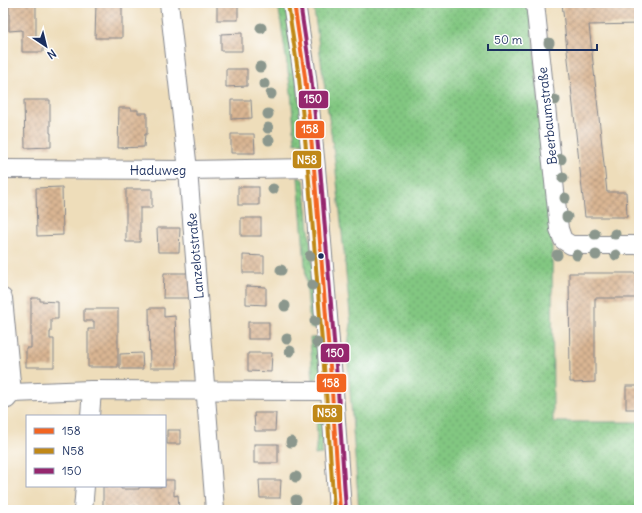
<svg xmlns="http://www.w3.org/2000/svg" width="642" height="513" font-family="Delius,sans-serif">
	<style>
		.grass { fill: url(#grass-dots); stroke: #4e7b70 }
		.building { fill: url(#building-cross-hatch) }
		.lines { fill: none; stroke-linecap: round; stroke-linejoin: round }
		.minor-casing { stroke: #84868c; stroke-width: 20 }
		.major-casing { stroke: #84868c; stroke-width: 24 }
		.minor { stroke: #fff; stroke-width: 18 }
		.major { stroke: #fff; stroke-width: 22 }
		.bus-1-casing { stroke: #fff; stroke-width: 7 }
		.bus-2-casing { stroke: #fff; stroke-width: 7 }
		.bus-3-casing { stroke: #fff; stroke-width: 7 }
		.bus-1 { stroke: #f26522; stroke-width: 4 }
		.bus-2 { stroke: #c08818; stroke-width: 4 }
		.bus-3 { stroke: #95276e; stroke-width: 4 }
		.tree { fill: #8b978d }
		.bus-dot { fill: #1b2f5e; stroke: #fff; stroke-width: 1.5 }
		.labels { text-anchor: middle; stroke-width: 4; stroke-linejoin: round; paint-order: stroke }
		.street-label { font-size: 13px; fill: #1b2f5e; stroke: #fff }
		.line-badge { stroke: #fff; stroke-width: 1.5 }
		.badge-label { font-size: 11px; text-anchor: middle; font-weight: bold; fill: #fff }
	</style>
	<defs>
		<pattern id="grass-dots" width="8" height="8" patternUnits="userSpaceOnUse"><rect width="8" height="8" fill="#82c781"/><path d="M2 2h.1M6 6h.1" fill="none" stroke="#6aa26d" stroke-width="1.8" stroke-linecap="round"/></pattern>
		<pattern id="building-cross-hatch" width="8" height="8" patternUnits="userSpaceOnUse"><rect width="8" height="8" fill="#dab693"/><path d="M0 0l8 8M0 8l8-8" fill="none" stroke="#b0947b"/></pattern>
	</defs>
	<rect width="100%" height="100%" fill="#fff"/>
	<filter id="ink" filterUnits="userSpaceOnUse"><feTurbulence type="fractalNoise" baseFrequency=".025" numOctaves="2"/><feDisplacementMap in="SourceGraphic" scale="8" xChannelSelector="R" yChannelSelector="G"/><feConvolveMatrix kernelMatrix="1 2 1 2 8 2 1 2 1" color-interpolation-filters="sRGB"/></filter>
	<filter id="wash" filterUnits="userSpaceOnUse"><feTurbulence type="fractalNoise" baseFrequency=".012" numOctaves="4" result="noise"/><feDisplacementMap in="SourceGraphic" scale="16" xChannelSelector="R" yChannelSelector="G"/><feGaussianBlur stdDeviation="0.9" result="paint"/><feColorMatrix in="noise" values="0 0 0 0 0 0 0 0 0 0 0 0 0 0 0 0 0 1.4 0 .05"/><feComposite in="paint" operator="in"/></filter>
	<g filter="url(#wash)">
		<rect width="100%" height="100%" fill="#eeddba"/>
		<g class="grass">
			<polygon points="278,3 287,3 305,142 295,143 291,92"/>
			<polygon points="313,3 529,3 552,229 553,422 639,422 639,510 359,510 347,351 351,324 335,161"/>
			<polygon points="298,177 304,180 319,328 310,328"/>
			<polygon points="310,338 319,338 321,371 316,379 313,381"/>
			<path d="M325,411C326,426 322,440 322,454L315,455L317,437L316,412Z"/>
		</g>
		<g id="blocks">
			<g class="building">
				<polygon points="9,3 36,3 36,37 43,37 43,52 22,52 22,30 9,31"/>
				<polygon points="96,3 122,3 122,38 95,38"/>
				<rect x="217" y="3" width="21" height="17"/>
				<polygon points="562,3 639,3 639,24 589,25 607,192 626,192 627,217 585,217"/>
				<polygon points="242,33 242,51 221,51 221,34"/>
				<polygon points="226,69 247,69 247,86 226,87"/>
				<polygon points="24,100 50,100 50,133 51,133 51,147 25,148"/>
				<polygon points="231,100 251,100 252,118 231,119"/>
				<polygon points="119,108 131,108 131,110 138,110 138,113 147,113 147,134 145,134 144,147 118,148"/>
				<polygon points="231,134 254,134 255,153 231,153"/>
				<polygon points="62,187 63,235 37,236 36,188"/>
				<rect x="238" y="187" width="21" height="18"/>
				<polygon points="126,189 152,189 152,208 140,208 140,242 126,242"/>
				<rect x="241" y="218" width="20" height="18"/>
				<polygon points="157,228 180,228 179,252 158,252"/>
				<polygon points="243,255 264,256 264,273 243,273"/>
				<polygon points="164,273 193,273 193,298 163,298"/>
				<polygon points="569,273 639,273 639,298 595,298 595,382 574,383 574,382 570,382"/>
				<polygon points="246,286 266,287 266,305 246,304"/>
				<polygon points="31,298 40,298 40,301 58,302 58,319 51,319 51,332 50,332 50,339 54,339 54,367 26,367 26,348 31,348"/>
				<polygon points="149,308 164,308 164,317 175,316 177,368 150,368"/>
				<polygon points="84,309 118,309 118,367 88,367 88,329 94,329 94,321 84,321"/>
				<rect x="248" y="322" width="21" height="17"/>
				<polygon points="142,353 143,369 120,369 120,354"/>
				<polygon points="248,353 272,353 271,372 248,371"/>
				<rect x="626" y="386" width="13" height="23"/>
				<polygon points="254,413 276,413 275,431 255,431"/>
				<rect x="167" y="430" width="13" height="14"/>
				<rect x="254" y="444" width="24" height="19"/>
				<polygon points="165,480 174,480 174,496 178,495 179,508 164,508 164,509 153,510 137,510 136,506 126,507 126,510 103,510 103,486 121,486 121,489 139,489 139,487 161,487 161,486 165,486"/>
				<polygon points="259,480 281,480 280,498 260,498"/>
			</g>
		</g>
	</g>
	<g filter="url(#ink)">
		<use href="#blocks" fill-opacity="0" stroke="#84868c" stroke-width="1"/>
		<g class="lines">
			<defs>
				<g id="minor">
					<polyline points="169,3 188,170 215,510"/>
					<polyline points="535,3 559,229 563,240 571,245 639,245"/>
					<polyline points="3,169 188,170 314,168"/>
					<polyline points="3,298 12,393"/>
					<polyline points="3,399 7,399 12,393 92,390 332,391"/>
					<polyline points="90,416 92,390"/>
					<polyline points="83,510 85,486"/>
				</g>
				<polyline id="major" points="294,3 305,77 314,168 332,391 340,510"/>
			</defs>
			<use href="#minor" class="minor-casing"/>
			<use href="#major" class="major-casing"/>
			<use href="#minor" class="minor"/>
			<use href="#major" class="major"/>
			<defs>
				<polyline id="bus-1" points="294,3 305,77 314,168 332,391 340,510"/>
				<polyline id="bus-2" points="288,4 299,78 308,169 326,391 334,510"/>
				<polyline id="bus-3" points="300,3 311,76 320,167 338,391 346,510"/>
			</defs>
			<use href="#bus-1" class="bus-1-casing"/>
			<use href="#bus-2" class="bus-2-casing"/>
			<use href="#bus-3" class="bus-3-casing"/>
			<use href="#bus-1" class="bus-1"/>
			<use href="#bus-2" class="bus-2"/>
			<use href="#bus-3" class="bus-3"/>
		</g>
		<g class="tree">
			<circle cx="261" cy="28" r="5.5"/>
			<circle cx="549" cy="43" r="5.5"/>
			<circle cx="260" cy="67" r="5.5"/>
			<circle cx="264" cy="84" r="5.5"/>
			<circle cx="271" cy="94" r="5.5"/>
			<circle cx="555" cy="100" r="5.5"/>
			<circle cx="268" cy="114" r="5.5"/>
			<circle cx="268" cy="128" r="5.5"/>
			<circle cx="269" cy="140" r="5.5"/>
			<circle cx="561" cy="159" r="5.5"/>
			<circle cx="563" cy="178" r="5.5"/>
			<circle cx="273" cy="189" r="5.5"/>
			<circle cx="565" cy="198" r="5.5"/>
			<circle cx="567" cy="217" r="5.5"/>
			<circle cx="595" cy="234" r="5.5"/>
			<circle cx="615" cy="234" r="5.5"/>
			<circle cx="557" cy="255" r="5.5"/>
			<circle cx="577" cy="255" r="5.5"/>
			<circle cx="596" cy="255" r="5.5"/>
			<circle cx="616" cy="255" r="5.5"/>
			<circle cx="310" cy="256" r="5.5"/>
			<circle cx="281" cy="270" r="5.5"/>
			<circle cx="312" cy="285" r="5.5"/>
			<circle cx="285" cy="306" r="5.5"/>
			<circle cx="315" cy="321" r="5.5"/>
			<circle cx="287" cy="339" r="5.5"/>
			<circle cx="317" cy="343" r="5.5"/>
			<circle cx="290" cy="351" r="5.5"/>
			<circle cx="322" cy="419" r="5.5"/>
			<circle cx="291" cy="442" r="5.5"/>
			<circle cx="296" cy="477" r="5.5"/>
			<circle cx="296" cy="500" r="5.5"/>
		</g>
	</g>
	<circle class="bus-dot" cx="321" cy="256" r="3.5"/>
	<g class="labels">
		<g class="street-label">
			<text transform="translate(547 116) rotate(-96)" y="5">Beerbaumstraße</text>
			<text x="158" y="175">Haduweg</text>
			<text transform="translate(195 256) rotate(-95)" y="5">Lanzelotstraße</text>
		</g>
	</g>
	<g class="line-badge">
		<rect x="298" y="90" width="31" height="19" rx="4" fill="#95276e"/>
		<rect x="295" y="120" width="30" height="19" rx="4" fill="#f26522"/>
		<rect x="292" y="150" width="30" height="19" rx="4" fill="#c08818"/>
		<rect x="320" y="343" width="30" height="20" rx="4" fill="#95276e"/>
		<rect x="316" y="373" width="31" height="20" rx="4" fill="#f26522"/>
		<rect x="312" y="404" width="31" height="19" rx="4" fill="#c08818"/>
	</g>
	<g class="badge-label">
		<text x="313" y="103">150</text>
		<text x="310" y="133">158</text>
		<text x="307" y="164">N58</text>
		<text x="335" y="357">150</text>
		<text x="331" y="387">158</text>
		<text x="327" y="417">N58</text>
	</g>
	<rect width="642" height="513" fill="none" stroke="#fff" stroke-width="16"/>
	<rect x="26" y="415" width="140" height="72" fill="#ffffff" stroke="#a4acbf"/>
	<rect x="34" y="428" width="20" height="6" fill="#f26522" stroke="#a4acbf"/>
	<text x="62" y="435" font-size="12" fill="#1b2f5e">158</text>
	<rect x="34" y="448" width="20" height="6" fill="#c08818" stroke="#a4acbf"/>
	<text x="62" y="455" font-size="12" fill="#1b2f5e">N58</text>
	<rect x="34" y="468" width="20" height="6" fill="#95276e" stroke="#a4acbf"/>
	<text x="62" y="475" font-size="12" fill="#1b2f5e">150</text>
	<g transform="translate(46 46) rotate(145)" stroke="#ffffff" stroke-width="3" paint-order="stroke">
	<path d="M0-3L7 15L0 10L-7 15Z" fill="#1b2f5e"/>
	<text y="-6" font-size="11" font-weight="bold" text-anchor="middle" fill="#1b2f5e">N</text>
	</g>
	<path d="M488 44v6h109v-6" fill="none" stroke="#1b2f5e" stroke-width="2"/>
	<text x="494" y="44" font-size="12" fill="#1b2f5e" stroke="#ffffff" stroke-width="3" paint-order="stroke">50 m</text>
</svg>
